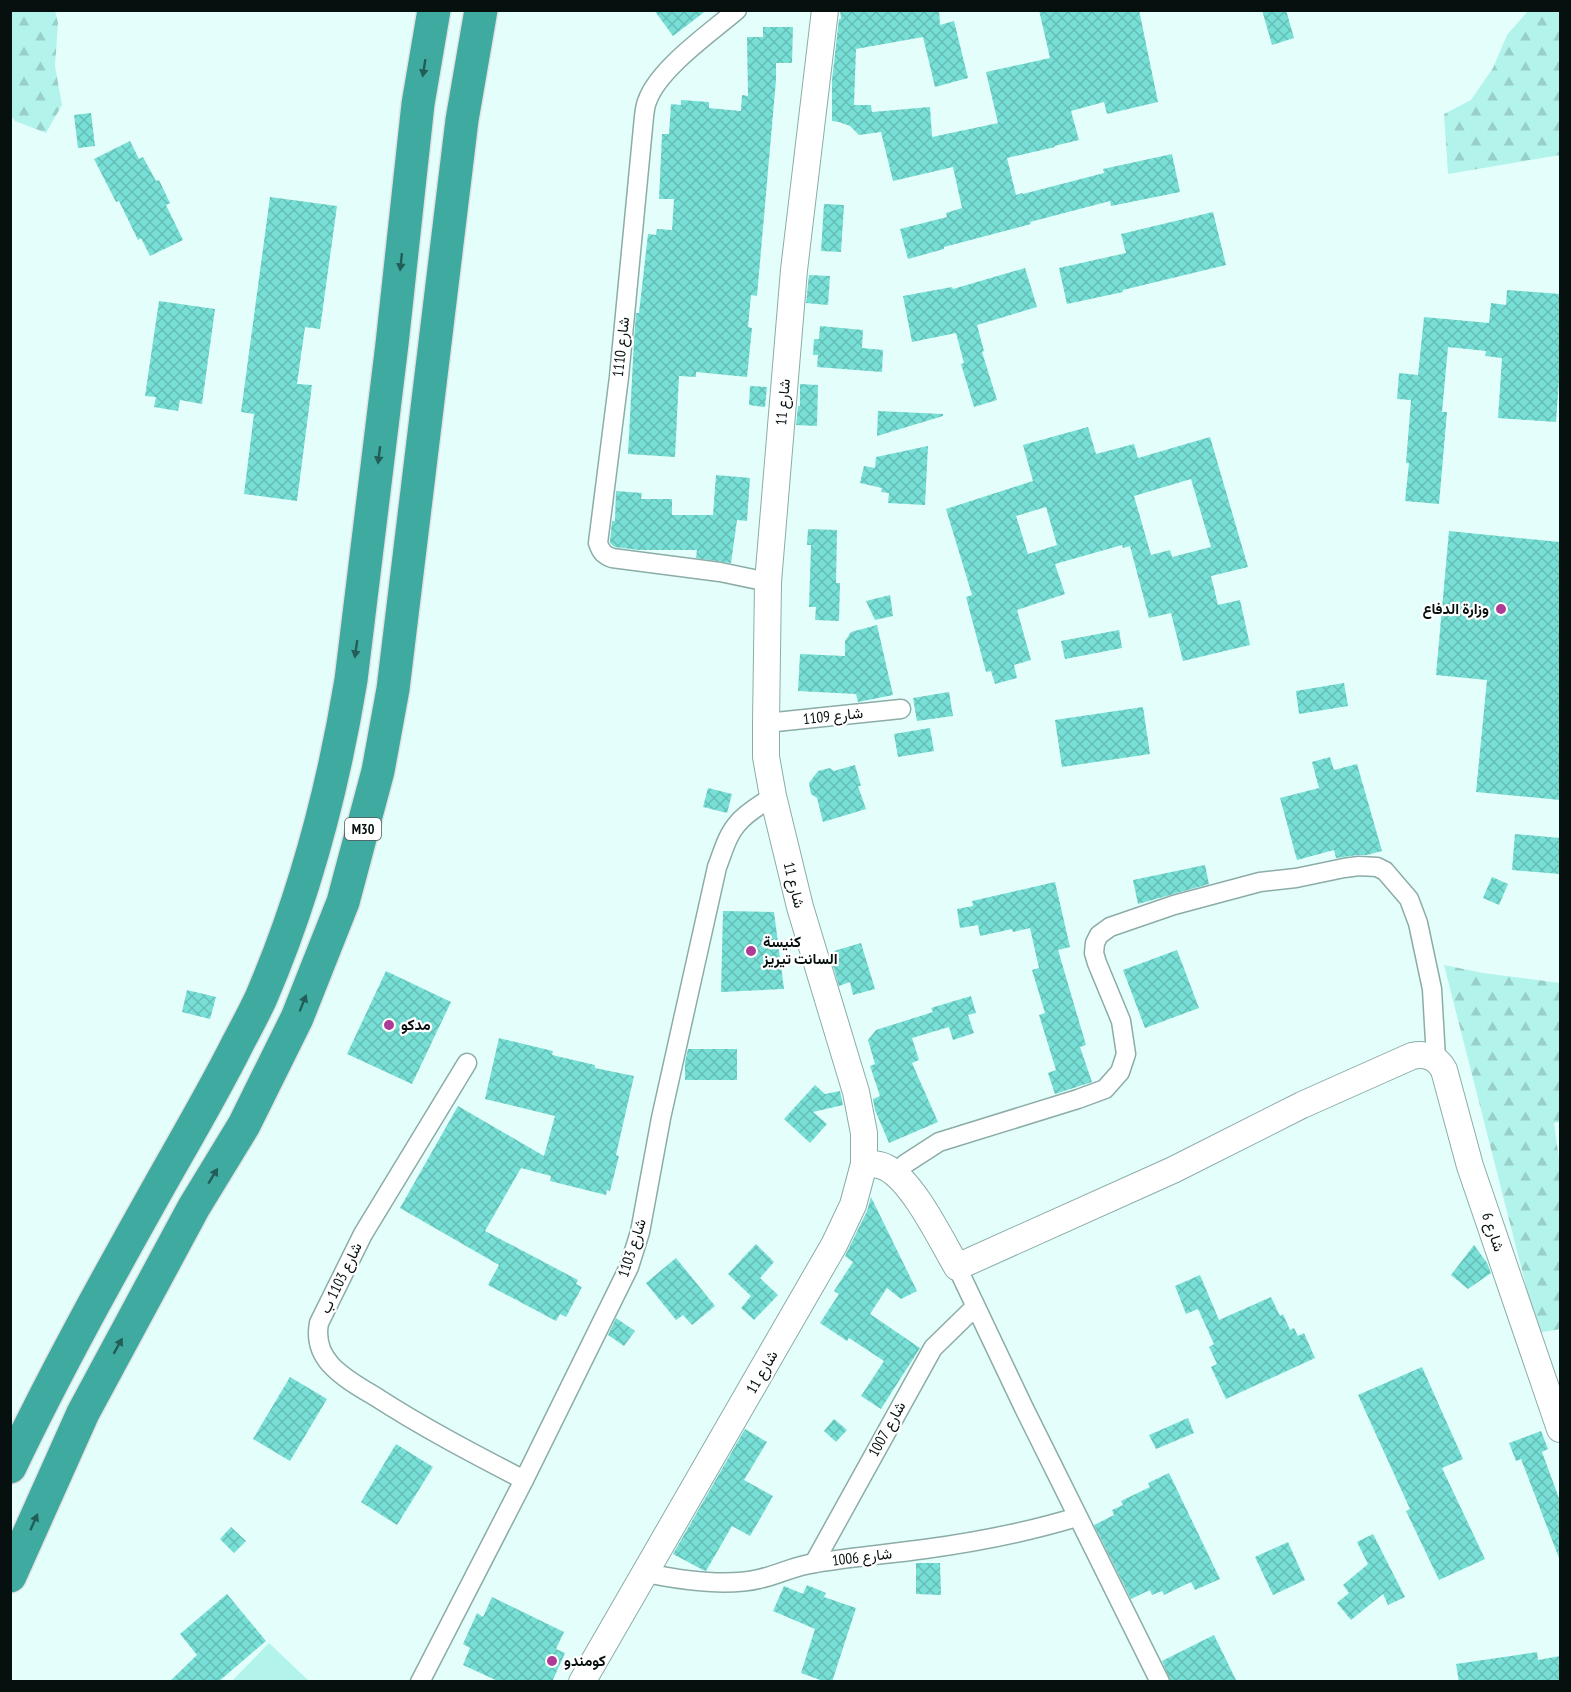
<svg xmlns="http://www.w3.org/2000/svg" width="1571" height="1692" font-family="'PT Sans Narrow',Vazirmatn,sans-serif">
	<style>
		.green { fill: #b2f3eb }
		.forest { fill: url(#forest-firs) }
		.building { fill: url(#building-cross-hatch); fill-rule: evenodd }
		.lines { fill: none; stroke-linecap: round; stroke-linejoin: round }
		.street-casing { stroke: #8caca8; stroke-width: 21 }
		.secondary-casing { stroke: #8caca8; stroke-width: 28 }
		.highway-casing { stroke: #e1e2e2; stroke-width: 36 }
		.street { stroke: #fff; stroke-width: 18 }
		.secondary { stroke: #fff; stroke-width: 26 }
		.highway { stroke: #3faaa0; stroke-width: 33 }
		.oneway { fill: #225d58 }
		.poi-dot { fill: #ae3c96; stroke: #fff; stroke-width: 2 }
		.labels { text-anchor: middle; stroke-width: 4.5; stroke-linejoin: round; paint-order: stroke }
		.shield { fill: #fff; stroke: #505857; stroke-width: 1.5 }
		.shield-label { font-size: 14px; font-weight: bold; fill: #05100f }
		.street-label { font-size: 15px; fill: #05100f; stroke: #fff }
		.poi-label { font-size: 15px; font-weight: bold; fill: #05100f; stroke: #fff; text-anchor: start }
	</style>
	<defs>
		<pattern id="forest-firs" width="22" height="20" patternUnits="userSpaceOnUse" patternTransform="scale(1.5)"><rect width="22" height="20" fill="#b2f3eb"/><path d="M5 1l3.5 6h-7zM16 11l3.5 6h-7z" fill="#98cfc8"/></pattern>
		<pattern id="building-cross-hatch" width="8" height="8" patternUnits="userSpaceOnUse" patternTransform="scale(1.5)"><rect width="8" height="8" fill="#77dfd5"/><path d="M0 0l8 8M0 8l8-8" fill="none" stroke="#65beb6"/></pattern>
	</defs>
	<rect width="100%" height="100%" fill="#e4fffb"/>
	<polygon class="green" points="269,1643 309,1681 232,1681"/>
	<g class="forest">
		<polygon points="11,10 55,11 58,23 55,66 62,105 46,133 15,121 11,116"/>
		<polygon points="1528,11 1560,11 1560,155 1448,174 1444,114 1471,100 1493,68 1507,35"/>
		<polygon points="1444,965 1483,973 1560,983 1560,1122 1554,1123 1560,1167 1560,1329 1538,1333"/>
	</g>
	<g class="building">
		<polygon points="654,10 707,10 673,36"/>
		<polygon points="840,10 939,10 940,25 954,21 968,78 935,87 923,37 856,49 854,105 871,105 872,112 930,107 932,137 998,123 986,72 1050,58 1039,10 1139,10 1158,102 1107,114 1104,102 1071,111 1079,140 1054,146 1055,147 1007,158 1016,195 1022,193 1023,194 1104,173 1103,169 1172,154 1180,192 1111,206 1110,201 1030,222 1031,224 944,247 944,249 908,259 900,229 947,217 946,213 962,208 953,167 893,181 881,132 859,135 850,126 839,122 832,121 832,80 839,19 841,19"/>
		<polygon points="1262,10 1286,10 1294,38 1272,45"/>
		<polygon points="763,27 793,27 792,63 776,63 776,80 757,296 751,295 748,327 752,328 747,377 696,372 696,377 679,376 675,457 628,454 634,341 636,313 639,313 648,234 656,235 657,229 672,230 674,199 659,199 662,134 669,134 671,104 681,105 681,100 709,102 709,108 741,111 742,95 748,96 747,37 763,37"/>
		<polygon points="91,113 95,146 78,148 74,115"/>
		<polygon points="130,141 139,159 143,157 156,181 159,180 170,203 166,205 183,240 150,256 141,238 138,240 119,201 116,202 94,159"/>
		<polygon points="270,197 337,206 320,329 305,327 297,384 312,385 297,501 244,494 254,414 241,412"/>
		<polygon points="824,204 844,205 841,252 821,251"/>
		<polygon points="1213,212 1226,265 1123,290 1123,292 1067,304 1059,268 1126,253 1121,234"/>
		<polygon points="1025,268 1037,307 977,325 984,351 982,352 997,400 974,407 961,364 964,363 956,333 912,342 903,296 952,287 953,289"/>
		<polygon points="809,275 830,276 828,305 806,303"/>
		<polygon points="1507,290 1560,294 1560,366 1556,422 1498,418 1502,358 1485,356 1486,351 1448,347 1442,412 1447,412 1439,504 1405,501 1409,463 1406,463 1411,400 1397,399 1399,373 1418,375 1424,317 1489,323 1491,303 1506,305"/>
		<polygon points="159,301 215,309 202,404 180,400 178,411 154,407 156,397 145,396"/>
		<polygon points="820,326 863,330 862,348 883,350 882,372 817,367 818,355 813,355 814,339 819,339"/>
		<polygon points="800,384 818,385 817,426 796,425 798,406 800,406"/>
		<polygon points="750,386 767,387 765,407 749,405"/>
		<polygon points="878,411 943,414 943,416 877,436"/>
		<path d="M1088,427L1096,454L1134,444L1138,458L1210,437L1248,567L1211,576L1218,605L1240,600L1250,645L1183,661L1171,613L1149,618L1130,546L1123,548L1122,545L1055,564L1065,594L1017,610L1031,660L1014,665L1017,678L995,684L991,671L986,672L966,597L972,595L946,509L1033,481L1023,445ZM1191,479L1211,547L1172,557L1170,550L1151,555L1134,496ZM1046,507L1057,545L1028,554L1016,516Z"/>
		<polygon points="928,446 925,505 888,503 889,493 881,492 882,488 860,483 864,466 875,468 876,457"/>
		<polygon points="716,475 750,478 747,521 737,520 731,563 696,558 697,550 639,550 615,547 611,544 610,542 612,521 615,521 616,491 642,493 641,499 672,499 672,515 713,515"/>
		<polygon points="808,529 837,530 836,583 840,583 839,621 815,620 816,607 809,607 811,545 807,545"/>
		<polygon points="1449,531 1560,542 1560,800 1476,792 1487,680 1436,675"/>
		<polygon points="890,595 893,616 875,620 866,601"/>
		<polygon points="877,625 893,695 858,702 856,694 798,691 800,654 845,656 845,641 851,632"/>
		<polygon points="1119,630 1122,648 1065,659 1061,641"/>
		<polygon points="1344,683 1348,706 1299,714 1296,691"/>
		<polygon points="949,692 953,716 917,721 913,698"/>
		<polygon points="1143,707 1150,754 1062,767 1055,720"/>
		<polygon points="930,728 934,751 898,757 894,734"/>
		<polygon points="1330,757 1334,770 1357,764 1382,851 1367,855 1358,855 1336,858 1334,850 1297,860 1280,798 1319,788 1312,762"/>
		<polygon points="855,765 861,786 858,786 866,809 823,822 817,798 811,794 809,783 818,771 830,768 834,771"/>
		<polygon points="708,788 732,794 727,813 703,807"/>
		<polygon points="1515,834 1560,838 1560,874 1512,870"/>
		<polygon points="1205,865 1209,884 1138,904 1133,880"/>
		<polygon points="1492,877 1508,884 1499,905 1483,898"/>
		<polygon points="1055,882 1070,947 1058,950 1086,1045 1080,1047 1092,1082 1055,1094 1048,1073 1056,1070 1039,1015 1045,1013 1032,970 1039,968 1030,928 1013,932 1012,929 980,936 978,925 960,928 957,909 973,906 972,901"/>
		<polygon points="723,911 774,912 784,989 721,992"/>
		<polygon points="861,943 875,989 853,995 850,982 839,986 833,966 838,964 834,951"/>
		<polygon points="1177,950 1199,1008 1145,1028 1123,970"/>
		<polygon points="386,971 451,1002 412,1084 347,1054"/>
		<polygon points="187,990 216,997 210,1019 182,1012"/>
		<polygon points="971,996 976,1013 968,1015 974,1033 953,1040 949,1027 912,1038 919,1060 912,1063 938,1122 889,1143 875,1110 873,1099 880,1096 870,1066 875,1064 868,1040 876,1030 933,1012 931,1008"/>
		<polygon points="499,1038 553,1051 552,1055 595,1065 595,1068 634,1076 616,1155 619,1156 610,1191 607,1190 606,1195 550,1181 551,1176 521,1168 485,1231 578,1280 576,1284 582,1287 566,1317 560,1314 556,1321 488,1285 499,1265 400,1208 458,1106 544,1156 555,1116 485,1099"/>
		<polygon points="688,1049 737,1049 737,1080 685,1080 685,1062"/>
		<polygon points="815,1085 825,1094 840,1091 843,1105 813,1112 827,1124 810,1143 784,1119"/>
		<polygon points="871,1197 917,1291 901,1299 887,1288 870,1314 920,1348 881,1409 861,1396 884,1361 849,1338 847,1341 820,1323 839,1294 834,1291 853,1262 845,1256 867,1211"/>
		<polygon points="756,1244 774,1262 760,1278 778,1295 754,1320 741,1308 751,1296 728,1274"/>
		<polygon points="1474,1245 1487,1263 1491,1273 1468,1289 1451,1275"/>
		<polygon points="676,1258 715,1306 692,1325 683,1315 676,1320 646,1283"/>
		<polygon points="1200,1275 1219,1320 1271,1297 1280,1316 1283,1314 1290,1330 1294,1328 1298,1336 1304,1333 1315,1358 1226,1399 1211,1367 1217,1364 1209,1347 1214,1344 1198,1309 1186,1314 1175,1286"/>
		<polygon points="616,1318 635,1331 624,1346 608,1335"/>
		<polygon points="1422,1367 1463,1459 1442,1468 1485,1559 1439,1580 1406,1511 1410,1509 1358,1395"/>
		<polygon points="290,1377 327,1399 290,1461 253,1439"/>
		<polygon points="1188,1418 1194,1433 1156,1449 1149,1435"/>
		<polygon points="834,1419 847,1430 836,1442 824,1431"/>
		<polygon points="745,1429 767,1442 744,1480 773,1496 750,1536 732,1526 706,1571 703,1570 673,1554"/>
		<polygon points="1541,1431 1548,1449 1542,1452 1560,1501 1560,1558 1559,1558 1521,1459 1516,1461 1509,1443"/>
		<polygon points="396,1444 433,1467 397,1525 361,1502"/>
		<polygon points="1169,1473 1220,1579 1195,1590 1191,1582 1164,1595 1162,1591 1152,1595 1150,1590 1131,1599 1094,1525 1114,1515 1112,1510 1123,1505 1121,1501 1150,1487 1148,1483"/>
		<polygon points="231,1527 246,1541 234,1553 220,1539"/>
		<polygon points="1373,1534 1405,1597 1388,1605 1383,1594 1351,1620 1337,1603 1349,1593 1343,1585 1368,1564 1357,1542"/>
		<polygon points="1288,1542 1305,1580 1273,1595 1255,1557"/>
		<polygon points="916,1563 940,1563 941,1595 916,1594"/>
		<polygon points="807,1585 826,1593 824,1597 856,1608 832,1682 826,1682 801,1673 815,1629 773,1611 784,1586 803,1594"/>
		<polygon points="227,1594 266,1641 218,1682 169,1682 197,1655 180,1634"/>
		<polygon points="492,1597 564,1632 556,1649 565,1653 552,1682 500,1682 463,1665 470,1648 463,1644 477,1613 483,1617"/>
		<polygon points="1214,1635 1237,1682 1171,1682 1162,1661"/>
		<polygon points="1537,1652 1538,1660 1560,1656 1560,1682 1459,1682 1456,1664"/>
	</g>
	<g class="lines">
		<defs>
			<g id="street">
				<path d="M737,10C710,33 660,68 648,99C644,107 644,118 643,127L619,377L598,543C601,552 604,555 612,558L720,572L768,582"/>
				<polyline points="766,723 901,709"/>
				<path d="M467,1063L363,1234L319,1323C316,1339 320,1353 331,1365C343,1378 361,1388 376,1397C424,1428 474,1454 524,1480"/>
				<polyline points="896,1174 905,1164 939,1142 1078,1099 1105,1089 1120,1072 1126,1054 1121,1021 1097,963 1094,953 1095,943 1099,935 1110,927 1174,905 1260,882 1296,878 1344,868 1359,866 1377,867 1385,871 1409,899 1418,923 1432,989 1436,1059"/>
				<polyline points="957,1267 1023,1406 1160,1682"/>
				<polyline points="814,1563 933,1348 975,1307"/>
				<path d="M646,1573C680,1580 725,1587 759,1579C778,1575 796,1565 816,1563C852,1557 889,1554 925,1549C976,1542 1028,1532 1077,1517"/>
				<path d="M420,1682L524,1480L629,1267L640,1232L661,1118L717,867C723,852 727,835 738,823C747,812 761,805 773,796"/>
			</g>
			<g id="secondary">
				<path d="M864,1164C872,1164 880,1164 887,1168C914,1183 941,1240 957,1267L1173,1170L1302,1105L1412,1056C1426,1053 1437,1057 1444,1070L1470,1166L1560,1429"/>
				<polyline points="582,1682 834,1245 853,1205 864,1164 864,1133 856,1092 800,907 773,796 766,757 766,723 768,582 794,270 825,10"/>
			</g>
			<g id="highway">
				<path d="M10,1467C58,1367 112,1270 166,1174C191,1130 216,1087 238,1043C246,1028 254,1013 261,998C305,896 333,789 351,680L392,344L418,104L434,10"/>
				<polyline points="10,1576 83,1413 194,1207 244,1125 297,1018 343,902 378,771 393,689 462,120 481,10"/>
			</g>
		</defs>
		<use href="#street" class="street-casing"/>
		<use href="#secondary" class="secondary-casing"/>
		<use href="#highway" class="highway-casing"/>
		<use href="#street" class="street"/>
		<use href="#secondary" class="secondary"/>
		<use href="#highway" class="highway"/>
	</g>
	<defs><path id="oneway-solid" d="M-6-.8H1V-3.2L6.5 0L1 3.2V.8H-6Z" transform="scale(1.5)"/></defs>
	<g class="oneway">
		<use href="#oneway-solid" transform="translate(424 68) rotate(99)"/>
		<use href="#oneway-solid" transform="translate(401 262) rotate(96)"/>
		<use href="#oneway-solid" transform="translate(379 455) rotate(97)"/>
		<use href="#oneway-solid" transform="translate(356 649) rotate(98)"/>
		<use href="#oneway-solid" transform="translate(303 1003) rotate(-68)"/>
		<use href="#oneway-solid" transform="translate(213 1176) rotate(-59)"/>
		<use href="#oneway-solid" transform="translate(118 1346) rotate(-61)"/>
		<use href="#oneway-solid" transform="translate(34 1522) rotate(-66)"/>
	</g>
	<g class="poi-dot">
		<circle cx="1501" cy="609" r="6"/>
		<circle cx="751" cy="951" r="6"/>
		<circle cx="389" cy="1025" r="6"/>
		<circle cx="552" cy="1661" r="6"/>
	</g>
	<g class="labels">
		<rect class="shield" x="345" y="818" width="36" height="22" rx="4.5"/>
		<g class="shield-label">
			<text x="363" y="834">M30</text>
		</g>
		<g class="street-label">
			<text transform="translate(621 347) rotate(-84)" y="5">شارع 1110</text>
			<text transform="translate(783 402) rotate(-85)" y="5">شارع 11</text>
			<text transform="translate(833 716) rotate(-6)" y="5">شارع 1109</text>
			<text transform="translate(794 885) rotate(76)" y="5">شارع 11</text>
			<text transform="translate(1493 1232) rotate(71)" y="5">شارع 6</text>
			<text transform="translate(632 1248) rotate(-72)" y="5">شارع 1103</text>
			<text transform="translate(341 1278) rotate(-64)" y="5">شارع 1103 ب</text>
			<text transform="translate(762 1372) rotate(-60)" y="5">شارع 11</text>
			<text transform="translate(887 1429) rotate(-61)" y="5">شارع 1007</text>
			<text transform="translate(862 1557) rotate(-7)" y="5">شارع 1006</text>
		</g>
		<g class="poi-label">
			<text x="1489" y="614" text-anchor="end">وزارة الدفاع</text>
			<text x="763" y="947">كنيسة<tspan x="763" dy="17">السانت تيريز</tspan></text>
			<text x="401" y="1030">مدكو</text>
			<text x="564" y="1666">كومندو</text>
		</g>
	</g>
	<rect width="1571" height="1692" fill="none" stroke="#05100f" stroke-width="24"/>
</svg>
